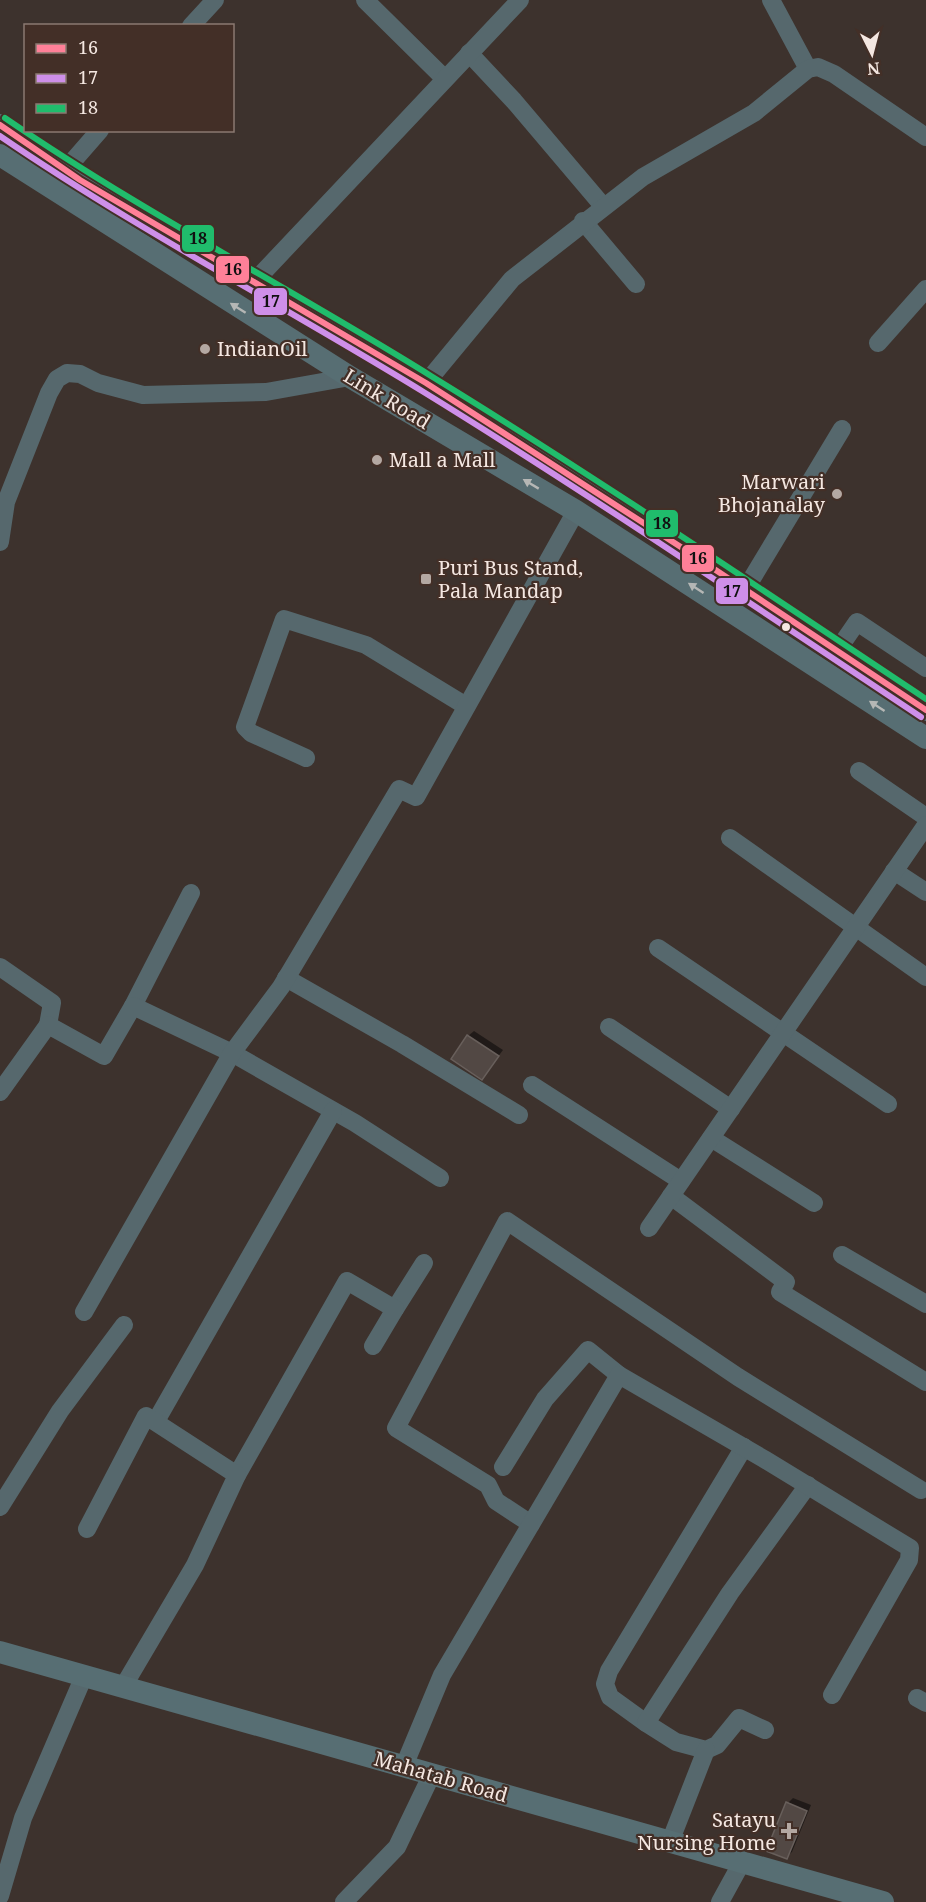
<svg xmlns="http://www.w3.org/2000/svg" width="926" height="1902" font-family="'Noto Serif',serif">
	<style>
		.shadow { fill: #0007 }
		.building { fill: #524844; stroke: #685f5b; stroke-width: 1.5 }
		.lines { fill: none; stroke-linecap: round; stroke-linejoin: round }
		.minor { stroke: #56686d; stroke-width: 18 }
		.major { stroke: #576e73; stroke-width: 22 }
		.bus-1-casing { stroke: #432f27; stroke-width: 10 }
		.bus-2-casing { stroke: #432f27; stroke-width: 10 }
		.bus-3-casing { stroke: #432f27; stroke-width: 10 }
		.bus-1 { stroke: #ff8098; stroke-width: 6 }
		.bus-2 { stroke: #ce8fe9; stroke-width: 6 }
		.bus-3 { stroke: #20bc6c; stroke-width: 6 }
		.oneway { fill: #b5b7b5 }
		.poi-dot { fill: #b4a8a2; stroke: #432f27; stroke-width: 2 }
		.bus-dot { fill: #f4e7e1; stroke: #432f27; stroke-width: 2 }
		.labels { text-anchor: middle; stroke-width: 4.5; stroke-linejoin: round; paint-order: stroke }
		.poi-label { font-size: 20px; fill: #f4e7e1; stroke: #432f27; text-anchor: start }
		.street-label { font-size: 20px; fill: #f4e7e1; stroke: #432f27 }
		.line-badge { stroke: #432f27; stroke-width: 2 }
		.pale-badge-label { font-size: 16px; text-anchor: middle; font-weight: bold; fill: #111 }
	</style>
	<rect width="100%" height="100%" fill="#3d322d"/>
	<g class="shadow">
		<polygon points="474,1031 503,1050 482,1078 468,1036"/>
		<polygon points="793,1798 811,1805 792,1852 786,1857 788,1803"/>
	</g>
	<g class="building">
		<polygon points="467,1035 499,1056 482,1080 451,1059"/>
		<polygon points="786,1802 807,1811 787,1859 766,1851"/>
	</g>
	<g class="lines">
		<g class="minor">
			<polyline points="365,0 444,78"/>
			<polyline points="771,0 808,69"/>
			<polyline points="191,26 215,0"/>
			<polyline points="469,53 514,101 603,206"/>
			<polyline points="66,169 100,130"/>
			<polyline points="583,221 636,284"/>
			<polyline points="253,283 520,0"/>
			<polyline points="878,343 926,289"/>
			<polyline points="426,383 512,279 643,177 754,113 808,69 818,67 834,74 926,137"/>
			<polyline points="0,542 6,502 49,393 57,379 67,373 80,374 98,383 143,395 266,392 350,377"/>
			<polyline points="745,590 842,429"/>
			<polyline points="837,651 857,622 926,668"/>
			<polyline points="306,758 251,733 245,727 284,619 366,645 466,706"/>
			<polyline points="859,771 926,817"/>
			<polyline points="730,838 926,977"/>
			<polyline points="894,871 926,892"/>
			<polyline points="658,948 888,1104"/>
			<polyline points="0,967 52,1003 48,1025"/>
			<polyline points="286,978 402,1044 519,1115"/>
			<polyline points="133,1006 191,893"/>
			<polyline points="609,1027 731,1109"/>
			<polyline points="532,1085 681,1181"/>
			<polyline points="0,1092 48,1025 104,1056 133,1006 232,1053 355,1123 440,1178"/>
			<polyline points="711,1138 814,1203"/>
			<polyline points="671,1196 786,1282 780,1292 926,1382"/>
			<polyline points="649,1228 926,825"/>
			<polyline points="842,1255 926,1304"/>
			<polyline points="395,1309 424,1263"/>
			<polyline points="84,1312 232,1053 281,987 399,789 416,797 576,511"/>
			<polyline points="156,1421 333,1111"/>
			<polyline points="503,1467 545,1399 588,1350 619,1375"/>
			<polyline points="237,1475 347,1281 395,1309 373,1346"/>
			<polyline points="0,1507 60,1411 124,1325"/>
			<polyline points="531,1524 496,1501 488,1485 396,1428 507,1221 738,1377 921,1490"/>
			<polyline points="87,1529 146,1416 237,1475 195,1565 123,1687"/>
			<polyline points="917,1698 926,1703"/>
			<polyline points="646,1723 610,1697 605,1684 609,1671 744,1447"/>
			<polyline points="765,1730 739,1718 717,1745 706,1750 676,1742 646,1723 730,1593 808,1485"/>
			<polyline points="404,1766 442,1675 619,1375 764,1459 910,1548 909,1560 832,1695"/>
			<polyline points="670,1842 706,1750"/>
			<polyline points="0,1896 23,1818 84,1676"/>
			<polyline points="344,1902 397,1847 432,1774"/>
			<polyline points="720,1902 742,1862"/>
		</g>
		<g class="major">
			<polyline points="0,125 80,180 426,383 687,551 926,710"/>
			<polyline points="0,155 350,377 576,511 926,738"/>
			<polyline points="0,1652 883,1902"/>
		</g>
		<defs>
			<polyline id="bus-1" points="0,125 80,180 426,383 687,551 926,710"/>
			<path id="bus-2" d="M0,136C136,229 282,305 422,391C591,495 755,607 921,717"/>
			<path id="bus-3" d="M5,118C142,212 290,288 431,376C599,479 762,590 926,699"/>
		</defs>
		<use href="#bus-1" class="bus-1-casing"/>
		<use href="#bus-2" class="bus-2-casing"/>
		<use href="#bus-3" class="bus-3-casing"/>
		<use href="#bus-1" class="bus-1"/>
		<use href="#bus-2" class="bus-2"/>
		<use href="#bus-3" class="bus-3"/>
	</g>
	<defs><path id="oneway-solid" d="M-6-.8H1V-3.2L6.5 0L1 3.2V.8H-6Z" transform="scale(1.5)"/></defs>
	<g class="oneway">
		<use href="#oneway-solid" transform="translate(238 308) rotate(-148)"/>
		<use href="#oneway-solid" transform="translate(531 484) rotate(-149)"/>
		<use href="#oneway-solid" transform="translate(696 588) rotate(-147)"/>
		<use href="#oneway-solid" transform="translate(877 706) rotate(-147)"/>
	</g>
	<g class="poi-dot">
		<circle cx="205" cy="349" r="6"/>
		<circle cx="377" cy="460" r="6"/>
		<circle cx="837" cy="494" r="6"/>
		<rect x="420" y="573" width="12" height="12" rx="3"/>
		<path d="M786 1822h6v6h6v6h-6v6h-6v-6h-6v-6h6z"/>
	</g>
	<circle class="bus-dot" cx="786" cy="627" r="5"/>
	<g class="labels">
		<g class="poi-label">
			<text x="217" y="356">IndianOil</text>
			<text x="389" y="467">Mall a Mall</text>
			<text x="825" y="489" text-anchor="end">Marwari<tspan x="825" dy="23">Bhojanalay</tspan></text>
			<text x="438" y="575">Puri Bus Stand,<tspan x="438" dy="23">Pala Mandap</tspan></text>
			<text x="776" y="1827" text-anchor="end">Satayu<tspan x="776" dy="23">Nursing Home</tspan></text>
		</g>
		<g class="street-label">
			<text transform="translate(387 399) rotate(31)" y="7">Link Road</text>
			<text transform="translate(441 1777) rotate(16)" y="7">Mahatab Road</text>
		</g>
	</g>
	<g class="line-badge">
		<rect x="181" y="224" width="34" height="29" rx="6" fill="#20bc6c"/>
		<rect x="215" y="255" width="35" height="29" rx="6" fill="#ff8098"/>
		<rect x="253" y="287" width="35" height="29" rx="6" fill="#ce8fe9"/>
		<rect x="645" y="509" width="34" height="29" rx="6" fill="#20bc6c"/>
		<rect x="681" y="544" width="34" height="29" rx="6" fill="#ff8098"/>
		<rect x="715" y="577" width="34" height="28" rx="6" fill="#ce8fe9"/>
	</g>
	<g class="pale-badge-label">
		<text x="198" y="244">18</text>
		<text x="233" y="275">16</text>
		<text x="271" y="307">17</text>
		<text x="662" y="529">18</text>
		<text x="698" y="564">16</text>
		<text x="732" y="597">17</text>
	</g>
	<rect x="24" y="24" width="210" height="108" fill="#432f27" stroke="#8a7971" stroke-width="1.5"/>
	<rect x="36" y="44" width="30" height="9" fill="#ff8098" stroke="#8a7971" stroke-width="1.5"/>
	<text x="78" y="54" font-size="18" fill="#f4e7e1">16</text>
	<rect x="36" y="74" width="30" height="9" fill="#ce8fe9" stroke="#8a7971" stroke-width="1.5"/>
	<text x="78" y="84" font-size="18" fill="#f4e7e1">17</text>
	<rect x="36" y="104" width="30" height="9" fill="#20bc6c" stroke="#8a7971" stroke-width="1.5"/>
	<text x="78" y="114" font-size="18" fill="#f4e7e1">18</text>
	<g transform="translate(872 54) rotate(174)" stroke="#432f27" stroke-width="4.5" paint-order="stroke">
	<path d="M0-4.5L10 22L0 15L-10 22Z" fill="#f4e7e1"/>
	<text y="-9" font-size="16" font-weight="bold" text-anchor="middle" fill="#f4e7e1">N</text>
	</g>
</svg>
